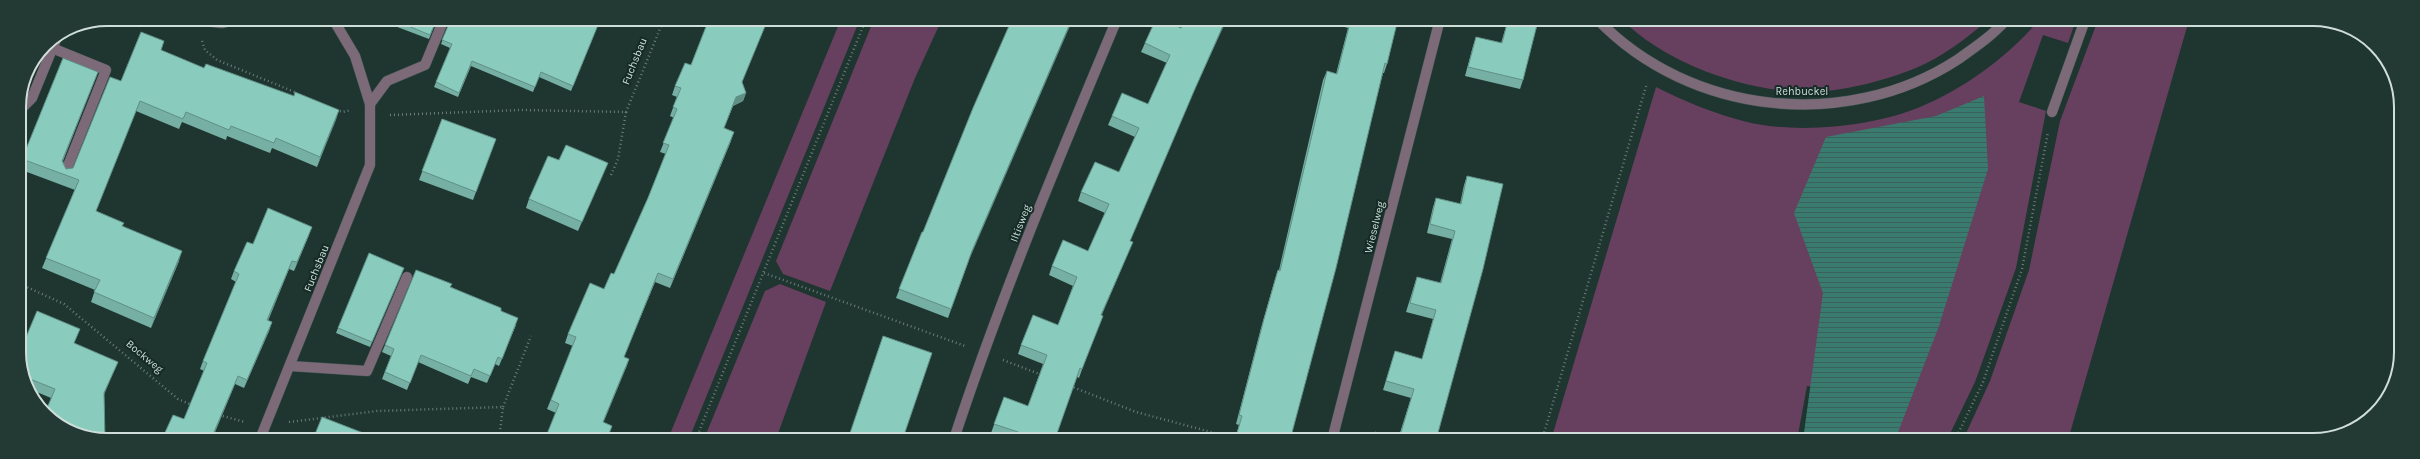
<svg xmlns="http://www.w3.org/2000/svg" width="2420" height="459" font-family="Karla,sans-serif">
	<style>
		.grass { fill: #66405e }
		.water { fill: url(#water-rules) }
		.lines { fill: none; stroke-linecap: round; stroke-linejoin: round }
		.minor-casing { stroke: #3e534f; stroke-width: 11 }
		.path { stroke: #6a7d79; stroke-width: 2.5; stroke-dasharray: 1 3; stroke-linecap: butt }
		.minor { stroke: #7d6a78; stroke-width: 10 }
		.wall { fill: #76afa3 }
		.shaded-wall { fill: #608f85 }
		.building { fill: #89ccbe; stroke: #608f85 }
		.labels { text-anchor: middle; stroke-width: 4; stroke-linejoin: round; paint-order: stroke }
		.street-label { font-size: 11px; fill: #d0deda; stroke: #142b26 }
		.rim { fill: none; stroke: #d0deda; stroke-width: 2 }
	</style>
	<defs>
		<pattern id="water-rules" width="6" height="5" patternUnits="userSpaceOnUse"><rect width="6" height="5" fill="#397c6f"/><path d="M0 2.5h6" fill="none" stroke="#3b625a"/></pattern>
	</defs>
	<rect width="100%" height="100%" fill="#1e3530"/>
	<g class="grass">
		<polygon points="841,19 860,19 689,439 668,439"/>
		<polygon points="874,19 942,19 915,78 830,291 783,274 776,261"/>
		<path d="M1622,20H1988C1967,38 1942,57 1916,68C1885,81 1837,93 1804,92C1741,90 1668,64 1622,20Z"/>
		<path d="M2039,20H2076L2068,43L2043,35L2019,102L2046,111L2016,268L1975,382L1947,440H1850L1841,391L1807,386L1797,440H1551L1656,87C1686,102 1715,114 1747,122C1798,134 1871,127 1920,107C1964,89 2009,56 2039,20Z"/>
		<polygon points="2098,20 2189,20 2068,440 1963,440 1990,381 2029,270 2060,121"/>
		<polygon points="780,284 826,302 776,439 704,439 765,291"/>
	</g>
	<polygon class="water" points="1984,96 1988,169 1939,326 1895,440 1803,440 1823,293 1794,213 1826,137 1936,116"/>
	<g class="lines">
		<defs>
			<g id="minor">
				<polyline points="186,19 222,23 240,19"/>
				<path d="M1598,20C1690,115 1846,132 1957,60C1974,48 1992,36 2006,20"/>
				<polyline points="52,48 106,70 65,173"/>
				<polyline points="370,104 387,81 425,65 444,19"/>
				<polyline points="19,111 32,98 57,37"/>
				<polyline points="2052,112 2085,20"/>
				<polyline points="290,366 367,371 407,277"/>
				<polyline points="260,439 370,165 370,104 355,56 333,19"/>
				<path d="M954,439C1001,296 1059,158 1117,19"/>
				<polyline points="1332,440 1440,19"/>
			</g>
		</defs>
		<use href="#minor" class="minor-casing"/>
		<g class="path">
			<polyline points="202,41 205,50 217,60 297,93"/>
			<polyline points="336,110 343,112 351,110"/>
			<polyline points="390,115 521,110 626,112 664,19"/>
			<polyline points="611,175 618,159 626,112"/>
			<polyline points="764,273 965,346"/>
			<polyline points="20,284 64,304 178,399 192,405"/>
			<polyline points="1003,360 1042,375"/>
			<polyline points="1070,386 1136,412 1237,439"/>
			<polyline points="503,407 531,336"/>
			<polyline points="219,415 245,422"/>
			<polyline points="289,422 377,411 503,407 499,439"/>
			<polyline points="696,439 866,19"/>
			<polyline points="1542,440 1647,83"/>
			<polyline points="1955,440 1983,382 2022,269 2048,132"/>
		</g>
		<use href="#minor" class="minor"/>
	</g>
	<g class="wall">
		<polygon points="395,19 437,19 429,39 392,25"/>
		<polygon points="449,19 543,19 561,26 596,30 571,91 539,77 533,92 471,66 458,97 434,87 450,48 441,44 450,21"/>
		<polygon points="1156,19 1190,100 1130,241 1129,251 1101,316 1079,378 1077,377 1055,439 1009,439 991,433 1004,397 1028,406 1043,364 1018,354 1021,345 1058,325 1073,286 1049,275 1052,266 1088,251 1105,213 1078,201 1081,192 1119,172 1135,137 1108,125 1112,116 1148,104 1167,63 1141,52 1145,43"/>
		<polygon points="1343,19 1398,19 1387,64 1384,73 1383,73 1290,440 1235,440 1239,425 1236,424 1261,328 1275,279 1278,270 1279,270 1323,80 1327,71 1336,74 1348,28 1341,26"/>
		<polygon points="1508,20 1531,20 1523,80 1520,89 1465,76 1473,46 1476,37 1501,43"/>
		<polygon points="161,50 204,68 339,110 317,167 272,148 270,153 227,136 226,140 182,122 179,129 136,111 96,211 123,226 179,261 151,328 91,302 95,290 42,268 75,190 19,169 19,165 22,159 94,82 63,161 66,169 73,168 121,81"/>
		<polygon points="742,83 746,93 743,101 733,106 724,128 731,141 670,288 655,282 624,357 629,359 626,368 556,413 547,409 573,346 565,343 568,334 604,289 614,274 648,198 666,154 660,152 674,118 670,116 677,97 672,95 675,86"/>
		<polygon points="442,119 496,139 473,200 419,180"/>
		<polygon points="559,160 604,172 578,231 526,208 529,199"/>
		<polygon points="1467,176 1436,440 1372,440 1375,432 1398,439 1411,398 1383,390 1395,351 1422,359 1433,319 1406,312 1414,286 1417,277 1440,283 1452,239 1427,233 1433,207 1436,198 1460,204 1464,185"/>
		<polygon points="922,232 969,260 948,318 896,298"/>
		<polygon points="309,235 294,271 289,269 268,321 272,322 269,331 244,388 235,384 215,432 184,419 204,371 200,369 203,361 236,282 231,279 234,271 253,244"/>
		<polygon points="402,273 370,347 336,333 338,328"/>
		<polygon points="451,287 501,311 516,325 499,366 495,364 487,383 471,377 468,384 418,362 407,390 382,379 391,356 382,352 385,345"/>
		<polygon points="74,343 118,362 114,371 51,398 32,390 21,369"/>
	</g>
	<g class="shaded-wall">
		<polygon points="1072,19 1073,19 969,260 972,251"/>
		<polygon points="1226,19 1227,19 1190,100 1127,250 1194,91"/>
		<polygon points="746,93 743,101 733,106 720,137 736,97"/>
		<polygon points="339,110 336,120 317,167 320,157"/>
		<polygon points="734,132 731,141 670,288 673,279"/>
		<polygon points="312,227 309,235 294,271 297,262"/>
		<polygon points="1133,242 1129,251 1098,324 1101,315"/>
		<polygon points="182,251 179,261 151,328 154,318"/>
		<polygon points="292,261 289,269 264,329 267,320"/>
		<polygon points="658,273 655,282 620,366 624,357"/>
		<polygon points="272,322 269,331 244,388 247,380"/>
		<polygon points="629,359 626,368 600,431 603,422"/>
		<polygon points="118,362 114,371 101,402 104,393"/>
		<polygon points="238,376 235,384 212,439 214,432"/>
	</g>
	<g class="building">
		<polygon points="395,19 437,19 430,35 394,20"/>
		<polygon points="451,19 543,19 561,26 564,19 584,19 598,25 573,86 541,72 535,87 472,61 459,93 436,82 452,44 442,40"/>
		<polygon points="709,19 726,19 730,21 730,19 768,19 742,82 746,93 736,97 724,128 734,132 673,279 658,273 624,357 629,359 603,422 612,426 607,439 545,439 559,404 551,400 576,337 568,334 590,283 604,289 611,273 614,274 648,198 669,145 663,143 677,109 673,107 681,88 675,86 685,63 691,65"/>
		<polygon points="1012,19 1072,19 972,251 951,309 899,289 922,232 923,232 973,108"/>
		<polygon points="1156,19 1163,19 1181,28 1185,19 1226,19 1194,91 1130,241 1133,242 1101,315 1103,316 1082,369 1080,368 1055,439 1019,439 1021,433 994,424 1004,397 1028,406 1047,355 1021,345 1033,315 1058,325 1077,277 1052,266 1063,240 1088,251 1109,204 1081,192 1095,162 1119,172 1139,128 1112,116 1122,93 1148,104 1170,55 1145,43"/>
		<polygon points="1351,19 1398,19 1387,64 1385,63 1336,268 1290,440 1235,440 1242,416 1239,415 1264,319 1278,270 1280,271 1327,71 1337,74"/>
		<polygon points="1508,20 1531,20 1538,21 1523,80 1468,67 1476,37 1502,43"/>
		<polygon points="141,32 164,41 161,50 204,68 206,64 294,96 295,92 339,110 320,157 276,138 274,143 231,126 229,130 186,112 183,119 140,101 96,211 124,223 122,226 182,251 154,318 94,292 100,280 46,258 79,180 22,159 63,58 98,72 62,161 66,169 73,168 110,77 121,81"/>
		<polygon points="442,119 496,139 476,192 422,171"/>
		<polygon points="566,145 608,163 582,222 529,199 548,156 559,160"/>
		<polygon points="1467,176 1503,184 1483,269 1436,440 1373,440 1375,432 1399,439 1414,389 1386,381 1395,351 1422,359 1436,310 1410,303 1417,277 1441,283 1455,231 1430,224 1436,198 1461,204"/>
		<polygon points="268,208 312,227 297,262 292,261 267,320 272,322 247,380 238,376 214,432 218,433 215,439 162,439 173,415 184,419 207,363 203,361 239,274 234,271 247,242 253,244"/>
		<polygon points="369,253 404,268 372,342 338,328"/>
		<polygon points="416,270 452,284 450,287 501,308 501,311 518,318 502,359 498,357 490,376 474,369 471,376 421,355 410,383 385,372 394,349 385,345"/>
		<polygon points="37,311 80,329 74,343 118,362 104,393 105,439 96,439 45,414 45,413 55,389 25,377 21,369 21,349"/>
		<polygon points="883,336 932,353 903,438 906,439 848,439"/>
		<polygon points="322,417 376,438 375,439 313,439"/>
		<polygon points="433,436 441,439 431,439"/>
	</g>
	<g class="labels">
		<g class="street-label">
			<text transform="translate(634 61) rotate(-68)" y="4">Fuchsbau</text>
			<text x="1802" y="95">Rehbuckel</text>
			<text transform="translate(1020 223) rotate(-69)" y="4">Iltisweg</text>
			<text transform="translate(1374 227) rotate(-76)" y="4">Wieselweg</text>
			<text transform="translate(316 268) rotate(-68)" y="4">Fuchsbau</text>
			<text transform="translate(145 356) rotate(40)" y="4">Bockweg</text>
		</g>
	</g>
	<path d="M0 0H2420V459H0ZM107 26H2313A81 81 0 0 1 2394 107V352A81 81 0 0 1 2313 433H107A81 81 0 0 1 26 352V107A81 81 0 0 1 107 26Z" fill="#233934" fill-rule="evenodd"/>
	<path class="rim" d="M107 26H2313A81 81 0 0 1 2394 107V352A81 81 0 0 1 2313 433H107A81 81 0 0 1 26 352V107A81 81 0 0 1 107 26Z"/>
</svg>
